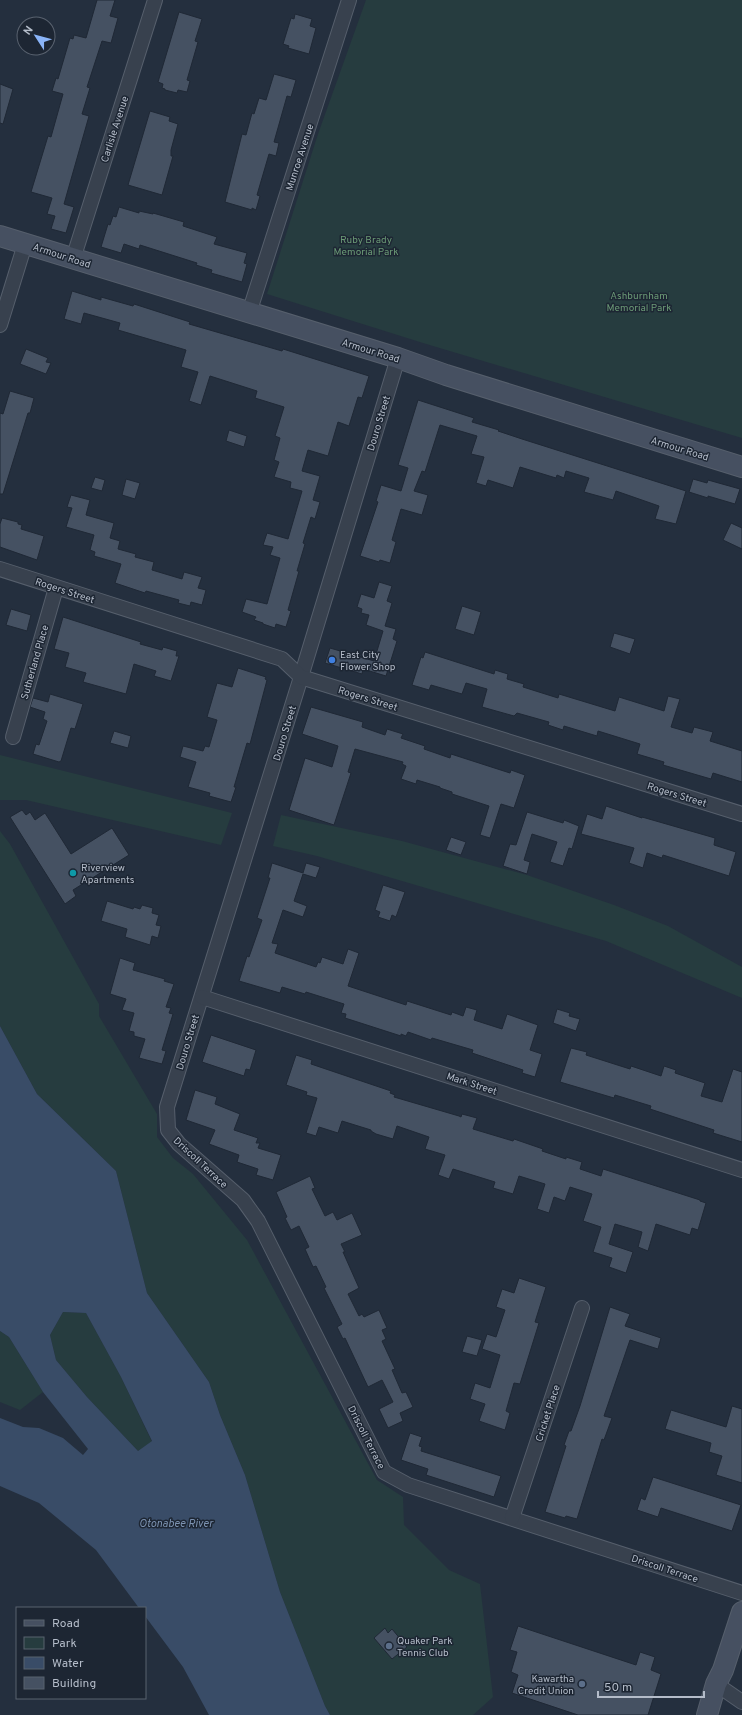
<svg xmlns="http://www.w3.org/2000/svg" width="742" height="1715" font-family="Overpass,sans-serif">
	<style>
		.green { fill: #263c3f }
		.water { fill: #394c67; fill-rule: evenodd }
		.building { fill: #455162; stroke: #1f2835 }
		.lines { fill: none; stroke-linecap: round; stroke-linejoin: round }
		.street-casing { stroke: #565f6c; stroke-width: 16 }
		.secondary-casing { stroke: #565f6c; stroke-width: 22 }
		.street { stroke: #38414e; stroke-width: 14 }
		.secondary { stroke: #465061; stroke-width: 20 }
		.shop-dot { fill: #3f7fe0; stroke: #1d2633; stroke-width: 1.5 }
		.culture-dot { fill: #0f9aa8; stroke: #1d2633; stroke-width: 1.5 }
		.service-dot { fill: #5c6f8a; stroke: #1d2633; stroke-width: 1.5 }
		.labels { text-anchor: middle; stroke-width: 3; stroke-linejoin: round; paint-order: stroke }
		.street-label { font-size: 10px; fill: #b4bcc9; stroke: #1d2633 }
		.park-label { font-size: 10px; fill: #6b9a76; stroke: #1d2633 }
		.poi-label { font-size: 10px; fill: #b4bcc9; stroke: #1d2633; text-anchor: start }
		.water-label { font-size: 11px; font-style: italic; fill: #7c92b1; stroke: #1d2633 }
	</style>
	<rect width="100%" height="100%" fill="#242f3e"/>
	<g class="green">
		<polygon points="366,0 742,0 742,438 423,343 267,294 318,134"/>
		<polygon points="0,755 232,813 221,845 26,800 0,800"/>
		<polygon points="281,815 402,841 527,875 614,905 668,926 742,967 742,998 606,941 317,856 273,846"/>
		<polygon points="0,831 10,844 99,1004 99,1016 157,1114 157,1137 173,1158 193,1174 247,1240 377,1480 403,1497 404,1525 449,1570 480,1584 493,1697 473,1715 330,1715 325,1706 280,1592 245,1475 220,1415 209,1382 147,1293 116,1171 37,1094 0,1026"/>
		<polygon points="63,1312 86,1313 121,1377 152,1442 138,1451 87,1397 56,1360 50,1335"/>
		<polygon points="0,1331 9,1337 43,1392 20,1410 0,1402"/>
	</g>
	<path class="water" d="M0,1026L37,1094L116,1171L147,1293L209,1382L220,1415L245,1475L280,1592L325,1706L330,1715H209L183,1667L145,1616V1608H139L96,1550L39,1503L0,1486V1418L23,1427L39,1428L63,1438L83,1455L88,1449L43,1392L9,1337L0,1331ZM63,1312L86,1313L121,1377L152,1441L138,1451L87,1397L56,1360L50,1335Z"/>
	<g class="building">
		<polygon points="97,0 115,0 110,16 118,18 111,43 102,41 87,87 90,88 82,114 89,116 64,204 74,207 66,233 51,229 55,216 47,214 52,198 31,192 48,136 51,137 63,94 52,91 56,78 58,79 70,38 73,39 74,35 86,38"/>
		<polygon points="179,12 202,19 195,41 198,42 187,80 190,81 187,92 178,90 177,93 165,90 165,89 162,88 163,84 158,82"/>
		<polygon points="295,14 312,19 310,26 316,28 309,54 288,48 289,46 283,44 291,18 294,19"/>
		<polygon points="274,74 296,80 291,97 287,96 274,142 279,143 276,156 269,154 257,195 260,196 256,210 252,208 252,210 225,202 242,134 246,135 252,113 254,114 259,98 266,100"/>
		<polygon points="0,84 13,89 3,124 0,123"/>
		<polygon points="150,111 170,117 169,121 178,124 171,150 171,156 173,156 162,195 128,185"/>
		<polygon points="119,207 139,213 139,211 153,214 153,213 184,222 183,226 217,237 214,244 247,253 244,263 247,264 242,282 211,273 212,270 196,265 197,263 140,245 139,249 124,244 121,253 101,247 108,224 110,225 113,216 116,217"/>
		<polygon points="72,291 101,300 101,297 133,306 134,304 190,322 189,324 282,351 283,349 369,376 362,398 358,397 349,426 338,422 328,456 308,450 302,471 320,476 313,500 320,502 315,519 311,517 303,543 305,544 297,571 299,571 288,610 291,611 286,627 276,624 275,628 263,624 263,623 254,620 256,617 242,612 246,599 267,604 280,558 270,555 273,547 263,545 267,533 288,539 302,491 290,488 291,482 274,477 279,462 274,460 280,438 275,436 284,407 255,398 257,391 210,376 201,405 189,401 198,372 181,367 186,350 118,330 120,323 84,313 81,324 64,319"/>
		<polygon points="26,349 48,358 46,362 51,363 46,374 20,364"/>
		<polygon points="10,391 34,398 30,413 28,413 3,494 0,494 0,413 3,414"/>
		<polygon points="418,400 474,418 472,422 499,430 498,431 522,439 686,491 676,524 655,519 659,506 639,499 616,491 613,500 584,492 589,478 566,471 564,478 557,475 556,478 520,467 513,488 488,480 486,486 476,483 484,457 471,454 477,436 440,425 425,472 422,471 414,491 428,495 422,515 401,509 392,540 396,542 390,563 380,560 379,562 360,556 378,502 376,501 381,485 401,491 408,468 398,465"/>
		<polygon points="229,430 247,436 244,447 226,441"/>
		<polygon points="95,477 105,480 102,491 91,488"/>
		<polygon points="126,479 140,483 135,499 122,495"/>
		<polygon points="693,479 707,483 708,480 740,489 735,504 708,496 708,498 689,492"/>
		<polygon points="71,495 90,500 86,515 114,523 110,538 120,541 118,549 136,554 135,557 154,562 152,570 182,579 184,572 202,577 198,588 206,590 202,605 191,602 190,606 178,603 179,600 146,591 145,593 115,583 121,564 94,556 95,552 90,550 94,535 66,527 72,508 67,507"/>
		<polygon points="2,518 18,522 18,524 22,525 21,529 44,536 37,560 0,547 0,524"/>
		<polygon points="731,523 742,528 742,549 723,540"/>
		<polygon points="379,582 392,586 387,601 392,603 385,626 396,629 393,639 397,641 386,676 363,669 362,674 325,663 330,648 374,661 383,631 366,625 369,615 361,613 362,609 357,607 361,594 374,598"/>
		<polygon points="462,606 481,612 474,635 455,629"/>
		<polygon points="11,609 31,615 27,631 6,625"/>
		<polygon points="63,617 141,642 140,644 162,650 163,647 177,651 176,656 179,656 171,681 154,676 156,671 134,664 126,694 83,682 86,673 65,667 69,653 54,649"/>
		<polygon points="614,633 635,639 630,654 610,647"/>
		<polygon points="425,652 494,674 495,670 508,674 507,679 524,684 523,687 558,698 559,694 615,711 619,697 664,711 668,696 680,699 671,727 692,733 694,727 713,732 710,741 742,751 742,782 713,773 711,779 663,765 664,762 637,754 640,744 598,731 597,736 564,726 563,730 548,725 549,722 517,713 514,716 482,707 487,689 466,683 462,694 431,685 429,690 412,685 421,657 423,658"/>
		<polygon points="238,668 266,677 265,679 267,680 250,744 247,743 234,787 236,787 231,802 209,796 210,793 188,787 196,762 180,757 183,746 203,751 205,746 209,747 217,720 207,717 217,683 232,687"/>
		<polygon points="50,694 83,704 75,729 71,728 61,761 59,762 33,754 36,744 39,745 47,721 43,719 45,712 30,707 33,698 48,702"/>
		<polygon points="311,707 363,722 362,727 385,735 387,729 403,734 401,738 425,746 424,749 450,758 451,754 510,773 511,770 525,775 514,808 501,804 490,838 480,835 489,806 452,794 452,792 440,788 440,787 417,780 416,784 401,779 406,766 402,764 403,762 355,749 348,772 351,773 334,825 289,810 305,758 332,767 338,746 302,734"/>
		<polygon points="114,731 131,736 128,748 110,743"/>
		<polygon points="606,806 642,818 642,817 715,838 714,845 736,852 729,876 663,855 662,858 647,853 643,868 629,863 634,848 581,834 587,814 602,819"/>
		<polygon points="22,810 26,815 30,812 35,820 45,813 71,854 112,828 129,855 73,890 76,896 65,904 10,817"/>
		<polygon points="527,812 563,823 564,820 579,826 572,849 569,848 563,866 550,862 557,842 532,834 524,860 530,862 527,874 503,866 510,844 516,845"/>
		<polygon points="451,837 466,842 461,855 446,850"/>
		<polygon points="272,863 303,873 306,863 320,867 316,878 303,874 294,901 307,906 303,917 283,910 272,943 278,944 275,953 316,967 318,962 320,963 322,957 343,964 348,949 359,953 348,986 406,1005 407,1001 451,1015 452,1012 463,1016 466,1007 477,1010 474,1020 502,1029 507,1014 538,1025 530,1050 542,1054 535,1077 522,1073 523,1070 472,1053 473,1050 432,1038 431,1040 408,1032 406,1036 401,1034 401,1036 345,1018 346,1014 341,1013 344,1004 306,992 305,994 282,987 280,993 239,981 247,956 249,957 262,920 257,918 270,878 268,878"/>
		<polygon points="383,885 405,892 396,917 392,915 390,921 378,917 380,912 375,910"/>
		<polygon points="107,901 133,909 134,907 140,909 142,905 153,908 152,913 159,915 156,925 161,926 158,938 152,936 150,945 125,937 127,929 101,921"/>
		<polygon points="120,958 135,963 133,970 165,979 164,981 174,984 166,1007 171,1008 169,1013 173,1014 162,1050 166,1051 162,1064 139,1058 145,1039 134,1036 134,1032 129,1031 134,1013 122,1010 126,999 110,994"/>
		<polygon points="557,1009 570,1013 569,1016 580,1019 576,1031 553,1023"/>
		<polygon points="211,1035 256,1050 250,1070 246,1069 244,1076 202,1062"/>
		<polygon points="571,1048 587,1052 586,1055 630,1069 631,1066 661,1076 664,1066 676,1070 675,1073 705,1083 701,1096 722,1102 733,1069 742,1072 742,1142 713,1133 714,1130 650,1109 651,1106 615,1095 614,1098 560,1082"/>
		<polygon points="296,1055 312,1060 311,1064 391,1091 390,1093 395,1095 394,1097 459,1116 461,1117 462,1114 477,1118 473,1129 513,1141 514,1139 543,1149 542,1151 566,1159 566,1157 582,1162 580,1169 601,1176 603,1169 700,1200 700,1201 706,1203 698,1230 692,1228 690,1235 656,1224 648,1251 638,1247 642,1232 615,1224 609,1244 633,1252 626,1273 609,1267 612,1258 593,1252 601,1227 583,1221 592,1194 570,1187 565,1201 554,1197 549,1213 537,1209 545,1184 519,1176 513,1194 493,1188 495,1182 453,1169 449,1179 438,1175 445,1155 425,1149 429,1137 397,1126 393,1139 376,1134 371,1131 371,1130 342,1121 338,1133 319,1127 316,1136 306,1133 317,1098 306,1095 307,1092 286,1085"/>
		<polygon points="195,1090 217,1097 215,1104 240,1114 234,1130 258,1138 256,1143 260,1143 258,1148 281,1155 273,1180 256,1175 258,1169 237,1162 239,1155 209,1144 215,1130 186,1120"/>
		<polygon points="310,1176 315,1188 312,1189 325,1216 333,1212 337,1220 352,1213 362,1235 341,1244 345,1252 343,1252 359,1288 348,1294 359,1316 362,1314 364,1317 379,1310 387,1328 382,1330 386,1339 382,1341 395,1369 392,1370 402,1393 406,1392 413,1407 400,1413 403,1421 388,1428 379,1409 393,1402 382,1380 368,1387 345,1338 343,1339 337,1327 342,1324 324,1288 326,1287 316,1266 313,1267 305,1249 309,1247 299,1226 291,1230 285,1218 287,1217 276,1192"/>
		<polygon points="519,1278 546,1287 535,1322 539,1323 520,1384 514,1383 506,1411 510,1413 505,1430 479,1421 485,1404 470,1399 475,1383 490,1388 500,1355 482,1349 487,1334 496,1337 505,1310 496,1307 502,1289 514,1293"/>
		<polygon points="610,1307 630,1314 625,1326 661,1338 658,1349 630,1340 604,1416 612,1418 604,1440 602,1439 577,1519 566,1516 565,1518 545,1512 566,1446 564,1445 569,1431 571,1431 580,1406"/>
		<polygon points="467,1336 482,1340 477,1356 462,1352"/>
		<polygon points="732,1406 742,1409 742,1483 716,1475 722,1456 709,1452 711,1443 665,1429 671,1410 726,1427"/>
		<polygon points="410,1433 422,1437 419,1446 422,1447 421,1451 501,1476 494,1497 426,1475 428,1469 401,1460"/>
		<polygon points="653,1477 741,1505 732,1531 661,1508 658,1517 637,1510 641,1498 645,1500"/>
		<polygon points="518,1626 636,1665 640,1652 655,1657 651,1670 661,1674 648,1715 578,1715 512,1693 518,1675 511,1672 517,1652 510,1650"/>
		<polygon points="385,1628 388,1633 392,1629 407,1647 392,1659 374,1638"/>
	</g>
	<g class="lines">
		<defs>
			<g id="street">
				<polyline points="73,259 155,0"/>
				<polyline points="249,313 349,0"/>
				<polyline points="0,325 25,244"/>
				<polyline points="398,358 301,677 167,1107 168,1130 179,1144 243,1200 258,1221 384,1472 408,1485 742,1593"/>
				<polyline points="0,569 282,659 301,677 742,814"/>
				<polyline points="13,737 56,588"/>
				<polyline points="202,997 742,1170"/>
				<polyline points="512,1518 582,1308"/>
				<polyline points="716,1684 742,1702"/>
			</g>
			<g id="secondary">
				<polyline points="0,236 398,358 446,375 742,467"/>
				<polyline points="707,1715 716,1684 723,1670 742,1612"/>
			</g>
		</defs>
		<use href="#street" class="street-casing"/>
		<use href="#secondary" class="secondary-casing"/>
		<use href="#street" class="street"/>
		<use href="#secondary" class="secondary"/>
	</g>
	<circle class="shop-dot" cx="332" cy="660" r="4"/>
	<circle class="culture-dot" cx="73" cy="873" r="4"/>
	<g class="service-dot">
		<circle cx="389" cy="1646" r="4"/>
		<circle cx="582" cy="1684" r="4"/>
	</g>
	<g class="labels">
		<g class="street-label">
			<text transform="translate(114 129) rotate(-72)" y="4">Carlisle Avenue</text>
			<text transform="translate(299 157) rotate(-72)" y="4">Munroe Avenue</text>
			<text transform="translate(62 255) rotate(18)" y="4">Armour Road</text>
			<text transform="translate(371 350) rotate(17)" y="4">Armour Road</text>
			<text transform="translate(378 423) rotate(-73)" y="4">Douro Street</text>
			<text transform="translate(680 448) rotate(17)" y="4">Armour Road</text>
			<text transform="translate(65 590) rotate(18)" y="4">Rogers Street</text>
			<text transform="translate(34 662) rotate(-74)" y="4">Sutherland Place</text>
			<text transform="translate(368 698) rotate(17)" y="4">Rogers Street</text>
			<text transform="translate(284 733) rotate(-73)" y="4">Douro Street</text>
			<text transform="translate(677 794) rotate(17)" y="4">Rogers Street</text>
			<text transform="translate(187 1042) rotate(-73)" y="4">Douro Street</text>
			<text transform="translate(472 1083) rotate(18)" y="4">Mark Street</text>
			<text transform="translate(201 1162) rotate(43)" y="4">Driscoll Terrace</text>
			<text transform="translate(547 1413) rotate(-72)" y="4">Cricket Place</text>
			<text transform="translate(367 1437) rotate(63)" y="4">Driscoll Terrace</text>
			<text transform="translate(665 1568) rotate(18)" y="4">Driscoll Terrace</text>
		</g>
		<g class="park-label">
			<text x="366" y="243">Ruby Brady<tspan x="366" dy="12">Memorial Park</tspan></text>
			<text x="639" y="299">Ashburnham<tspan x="639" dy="12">Memorial Park</tspan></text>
		</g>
		<g class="poi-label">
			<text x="340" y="658">East City<tspan x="340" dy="12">Flower Shop</tspan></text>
			<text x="81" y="871">Riverview<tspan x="81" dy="12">Apartments</tspan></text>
			<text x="397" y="1644">Quaker Park<tspan x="397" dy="12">Tennis Club</tspan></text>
			<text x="574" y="1682" text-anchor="end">Kawartha<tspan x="574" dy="12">Credit Union</tspan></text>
		</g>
		<g class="water-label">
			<text x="176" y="1527">Otonabee River</text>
		</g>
	</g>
	<rect x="16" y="1607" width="130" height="92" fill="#1d2633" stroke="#59626f"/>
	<rect x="24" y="1620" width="20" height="6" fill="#465061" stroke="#59626f"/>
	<text x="52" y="1627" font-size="12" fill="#b4bcc9">Road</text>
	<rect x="24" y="1637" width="20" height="12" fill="#263c3f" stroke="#59626f"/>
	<text x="52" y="1647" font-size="12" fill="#b4bcc9">Park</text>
	<rect x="24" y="1657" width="20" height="12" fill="#394c67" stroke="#59626f"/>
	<text x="52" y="1667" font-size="12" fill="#b4bcc9">Water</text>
	<rect x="24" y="1677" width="20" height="12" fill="#455162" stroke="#59626f"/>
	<text x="52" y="1687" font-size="12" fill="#b4bcc9">Building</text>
	<g transform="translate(36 36) rotate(306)"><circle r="19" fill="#1d2633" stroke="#59626f"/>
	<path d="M0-3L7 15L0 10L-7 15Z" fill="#8ab4f8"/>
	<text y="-6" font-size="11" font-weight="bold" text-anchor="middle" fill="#b4bcc9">N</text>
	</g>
	<path d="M598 1691v6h106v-6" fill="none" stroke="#b4bcc9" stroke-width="2"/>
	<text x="604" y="1691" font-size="12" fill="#b4bcc9" stroke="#1d2633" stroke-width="3" paint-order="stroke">50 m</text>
</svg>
